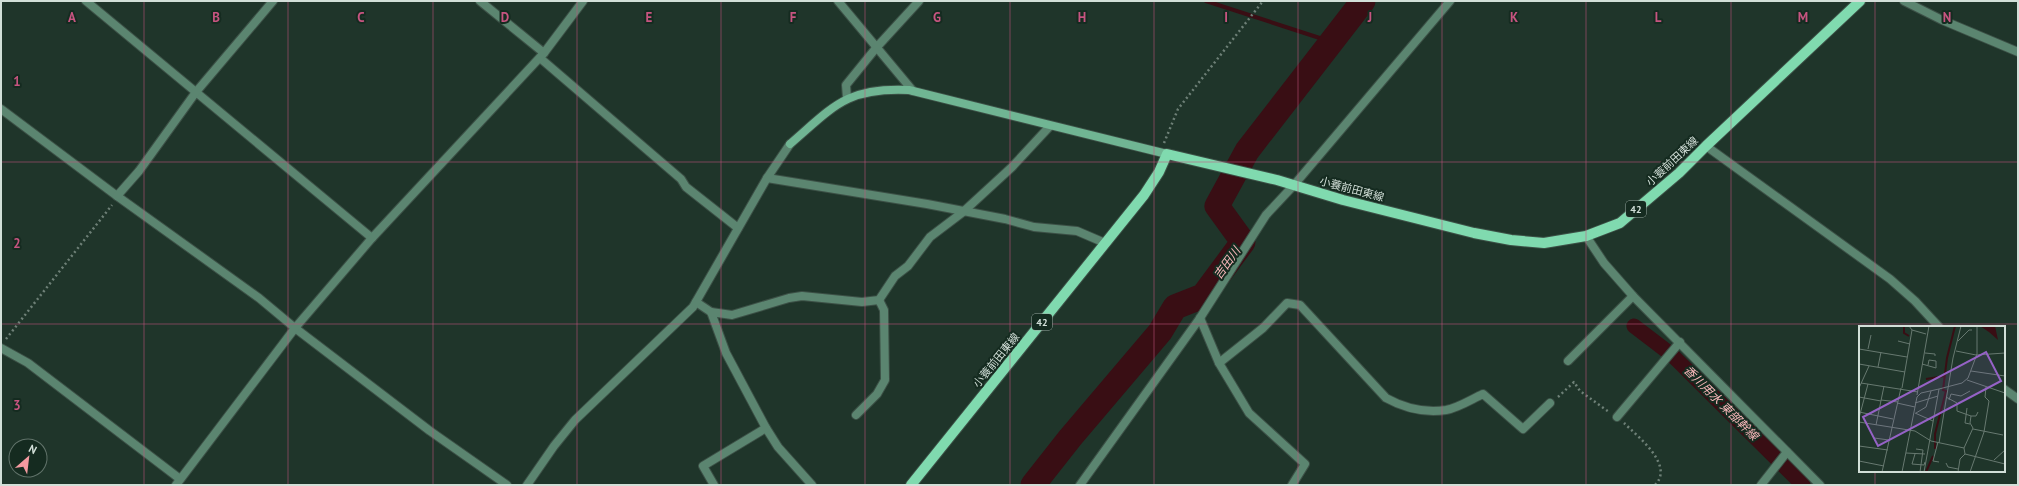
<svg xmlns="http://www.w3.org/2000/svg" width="2019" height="486" font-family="'PT Sans','Noto Sans JP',sans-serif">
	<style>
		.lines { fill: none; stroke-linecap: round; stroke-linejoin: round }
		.stream { stroke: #390e14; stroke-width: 4 }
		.canal { stroke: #390e14; stroke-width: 15 }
		.river { stroke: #390e14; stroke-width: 25 }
		.street-casing { stroke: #3c5046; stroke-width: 10 }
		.secondary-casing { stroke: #3c5046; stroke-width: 10 }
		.primary-casing { stroke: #3c5046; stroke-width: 12 }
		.path { stroke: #6e8077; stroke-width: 2.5; stroke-dasharray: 2 3; stroke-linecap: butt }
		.street { stroke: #5b8570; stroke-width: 8 }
		.secondary { stroke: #70b593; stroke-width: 8 }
		.primary { stroke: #80daaf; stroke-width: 10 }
		.grid { fill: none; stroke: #c75480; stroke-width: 1; stroke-opacity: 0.55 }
		.labels { text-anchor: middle; stroke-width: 4; stroke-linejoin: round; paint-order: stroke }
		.shield { fill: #152b20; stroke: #99a9a1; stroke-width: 1 }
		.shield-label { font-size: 10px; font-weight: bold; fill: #d2dfd8 }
		.street-label { font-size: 11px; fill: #d2dfd8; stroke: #152b20 }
		.water-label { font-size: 12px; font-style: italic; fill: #fcb9bc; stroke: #152b20 }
		.inset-river { fill: none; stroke: #390e14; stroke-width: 2 }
		.inset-road { fill: none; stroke: #677970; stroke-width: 1 }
		.view { fill: #9562c6; fill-opacity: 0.15; stroke: #9562c6; stroke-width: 2 }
		.inset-edge { fill: none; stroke: #d2dfd8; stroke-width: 2 }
		.grid-label { font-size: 13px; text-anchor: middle; font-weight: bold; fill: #c75480; stroke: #152b20; stroke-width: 4; stroke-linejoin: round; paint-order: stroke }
	</style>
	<rect width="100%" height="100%" fill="#1f352a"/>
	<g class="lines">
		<polyline class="stream" points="1206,1 1332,42"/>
		<polyline class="canal" points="1634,326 1672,355 1803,485"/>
		<polyline class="river" points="1033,485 1070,438 1160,332 1175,307 1203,296 1243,242 1217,206 1247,151 1363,1"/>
		<defs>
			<g id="street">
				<polyline points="86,1 372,238"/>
				<polyline points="480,1 544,53"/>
				<polyline points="838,1 913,91"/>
				<polyline points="1904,1 1942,20 2018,52"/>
				<polyline points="540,58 681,179 686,187 738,228"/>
				<polyline points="847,98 846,85 876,48 919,1"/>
				<polyline points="1,109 117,196 259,298 295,328 430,431 507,485"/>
				<polyline points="1706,146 1890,279 1915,301 1939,327"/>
				<polyline points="767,178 927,204 1005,219 1034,227 1077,231 1105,243"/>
				<polyline points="117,196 139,171 196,92 273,1"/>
				<polyline points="1586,236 1604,263 1633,296 1820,485"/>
				<polyline points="696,302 711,312 726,353 766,428 778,447 812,485"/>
				<polyline points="711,312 732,315 789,298 802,296 862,302 879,300 895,276 908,266 930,237 963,212 1012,167 1050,126"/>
				<polyline points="1200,318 1219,363 1249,413 1305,464 1292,485"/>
				<polyline points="1,348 28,363 180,479"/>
				<polyline points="1568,361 1633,296"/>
				<path d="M1219,363L1263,328L1287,303L1300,305L1386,398C1404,408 1425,413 1446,410C1458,408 1472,399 1483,394L1523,429L1550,403"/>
				<polyline points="2004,389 2018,399"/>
				<polyline points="856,415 877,394 885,380 884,310 879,300"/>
				<polyline points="1617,417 1680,342"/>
				<polyline points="176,485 295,328 372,238 544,53 583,1"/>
				<polyline points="527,485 554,446 575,420 693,307 767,178 790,144"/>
				<polyline points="714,485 703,466 766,428"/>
				<polyline points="1080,485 1200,318 1266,215 1294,185 1450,1"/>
				<polyline points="1761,485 1787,452"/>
			</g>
			<path id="secondary" d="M790,144C834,106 847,87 909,90L1167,154"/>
			<polyline id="primary" points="911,485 1144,195 1159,172 1167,154 1277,180 1343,200 1474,233 1511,240 1544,243 1586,236 1620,223 1679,173 1706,146 1860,1"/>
		</defs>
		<use href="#street" class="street-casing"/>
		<use href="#secondary" class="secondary-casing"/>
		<use href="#primary" class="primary-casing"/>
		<g class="path">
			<polyline points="1164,143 1178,109 1263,1"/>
			<polyline points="6,339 112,205"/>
			<polyline points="1558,397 1574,382 1580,391 1609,412"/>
			<path d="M1624,423C1637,436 1675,465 1655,485"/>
		</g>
		<use href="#street" class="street"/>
		<use href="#secondary" class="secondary"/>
		<use href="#primary" class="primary"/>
	</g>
	<path class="grid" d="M144,1V485M288,1V485M433,1V485M577,1V485M721,1V485M865,1V485M1010,1V485M1154,1V485M1298,1V485M1442,1V485M1586,1V485M1731,1V485M1875,1V327M1,162H2018M1,324H2018M1875,471V485"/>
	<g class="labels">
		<g class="shield">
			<rect x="1626" y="201" width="20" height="16" rx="3"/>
			<rect x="1032" y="314" width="20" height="16" rx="3"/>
		</g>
		<g class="shield-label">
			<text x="1636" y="213">42</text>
			<text x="1042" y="326">42</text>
		</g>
		<g class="street-label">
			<text transform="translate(1672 161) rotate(-43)" y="4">小蓑前田東線</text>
			<text transform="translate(1352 189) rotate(15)" y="4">小蓑前田東線</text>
			<text transform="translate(996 360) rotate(-51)" y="4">小蓑前田東線</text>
		</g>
		<g class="water-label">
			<text transform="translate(1227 263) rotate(-54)" y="4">吉田川</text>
			<text transform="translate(1721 403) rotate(45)" y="4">香川用水 東部幹線</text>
		</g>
	</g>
	<g transform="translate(1859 326)">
		<rect width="146" height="146" fill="#1f352a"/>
		<path d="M121,0H136L139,14L130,6Z" fill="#390e14"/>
		<path class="inset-river" d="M45,0V7L50,10M67,53L86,50M76,123V108L87,65L84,64L88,32L96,0M67,146L74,130"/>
		<path class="inset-road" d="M50,0L53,4L67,8M39,15L51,18M99,15L110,4H113M0,23L48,31M9,23L12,9M97,25L117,29L146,27M66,27L76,28V30M0,38L46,46M63,38L77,42V35L70,34L69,39M19,41L22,26M112,45L146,50M108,54L146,67M2,57L59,66M0,62L10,40M43,62L53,4M58,69L70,0M0,71L22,75M87,71L98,77V85L112,90H117L119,86M22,74L39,76M90,74L92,68L102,70L111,65M38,77L56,81M56,77L79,70M108,82L106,97L111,98M0,86L34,93M56,87L74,95M57,87L67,81L72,65M0,92L9,58M0,96L56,105L72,115L105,122L106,128L146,138M17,99L25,60M114,103L144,109M15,112L30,114M79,116L74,135L80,136M80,117L94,32L102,0M0,120L29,124M105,122L114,102L111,97L112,90M57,123L64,124L61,146M47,127L66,128M56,128L53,138L65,139L66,136M135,134L146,124M0,135L25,140M87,137L89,141L99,143M23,146L42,62M43,146L58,71L62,67L80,63M65,146L80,63L103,57L109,52L118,28V0M99,146L101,133L106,128M111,146L125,106L130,75L126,71L127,61"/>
		<path class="view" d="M127,26L142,55L19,120L4,91Z"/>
		<rect width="146" height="146" class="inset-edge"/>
	</g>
	<g class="grid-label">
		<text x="72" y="22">A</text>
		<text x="216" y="22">B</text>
		<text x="361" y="22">C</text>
		<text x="505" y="22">D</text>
		<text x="649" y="22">E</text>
		<text x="793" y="22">F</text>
		<text x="937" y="22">G</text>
		<text x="1082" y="22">H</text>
		<text x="1226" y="22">I</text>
		<text x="1370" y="22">J</text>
		<text x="1514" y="22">K</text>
		<text x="1658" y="22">L</text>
		<text x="1803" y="22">M</text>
		<text x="1947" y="22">N</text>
		<text x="17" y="86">1</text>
		<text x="17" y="248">2</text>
		<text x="17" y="410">3</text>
	</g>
	<rect width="2019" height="486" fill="none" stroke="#d2dfd8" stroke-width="4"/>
	<g transform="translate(28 458) rotate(28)"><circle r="19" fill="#152b20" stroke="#61736a"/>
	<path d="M0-3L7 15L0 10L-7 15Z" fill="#f49aa0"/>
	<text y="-6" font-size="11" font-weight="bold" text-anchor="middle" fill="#d2dfd8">N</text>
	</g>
</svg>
